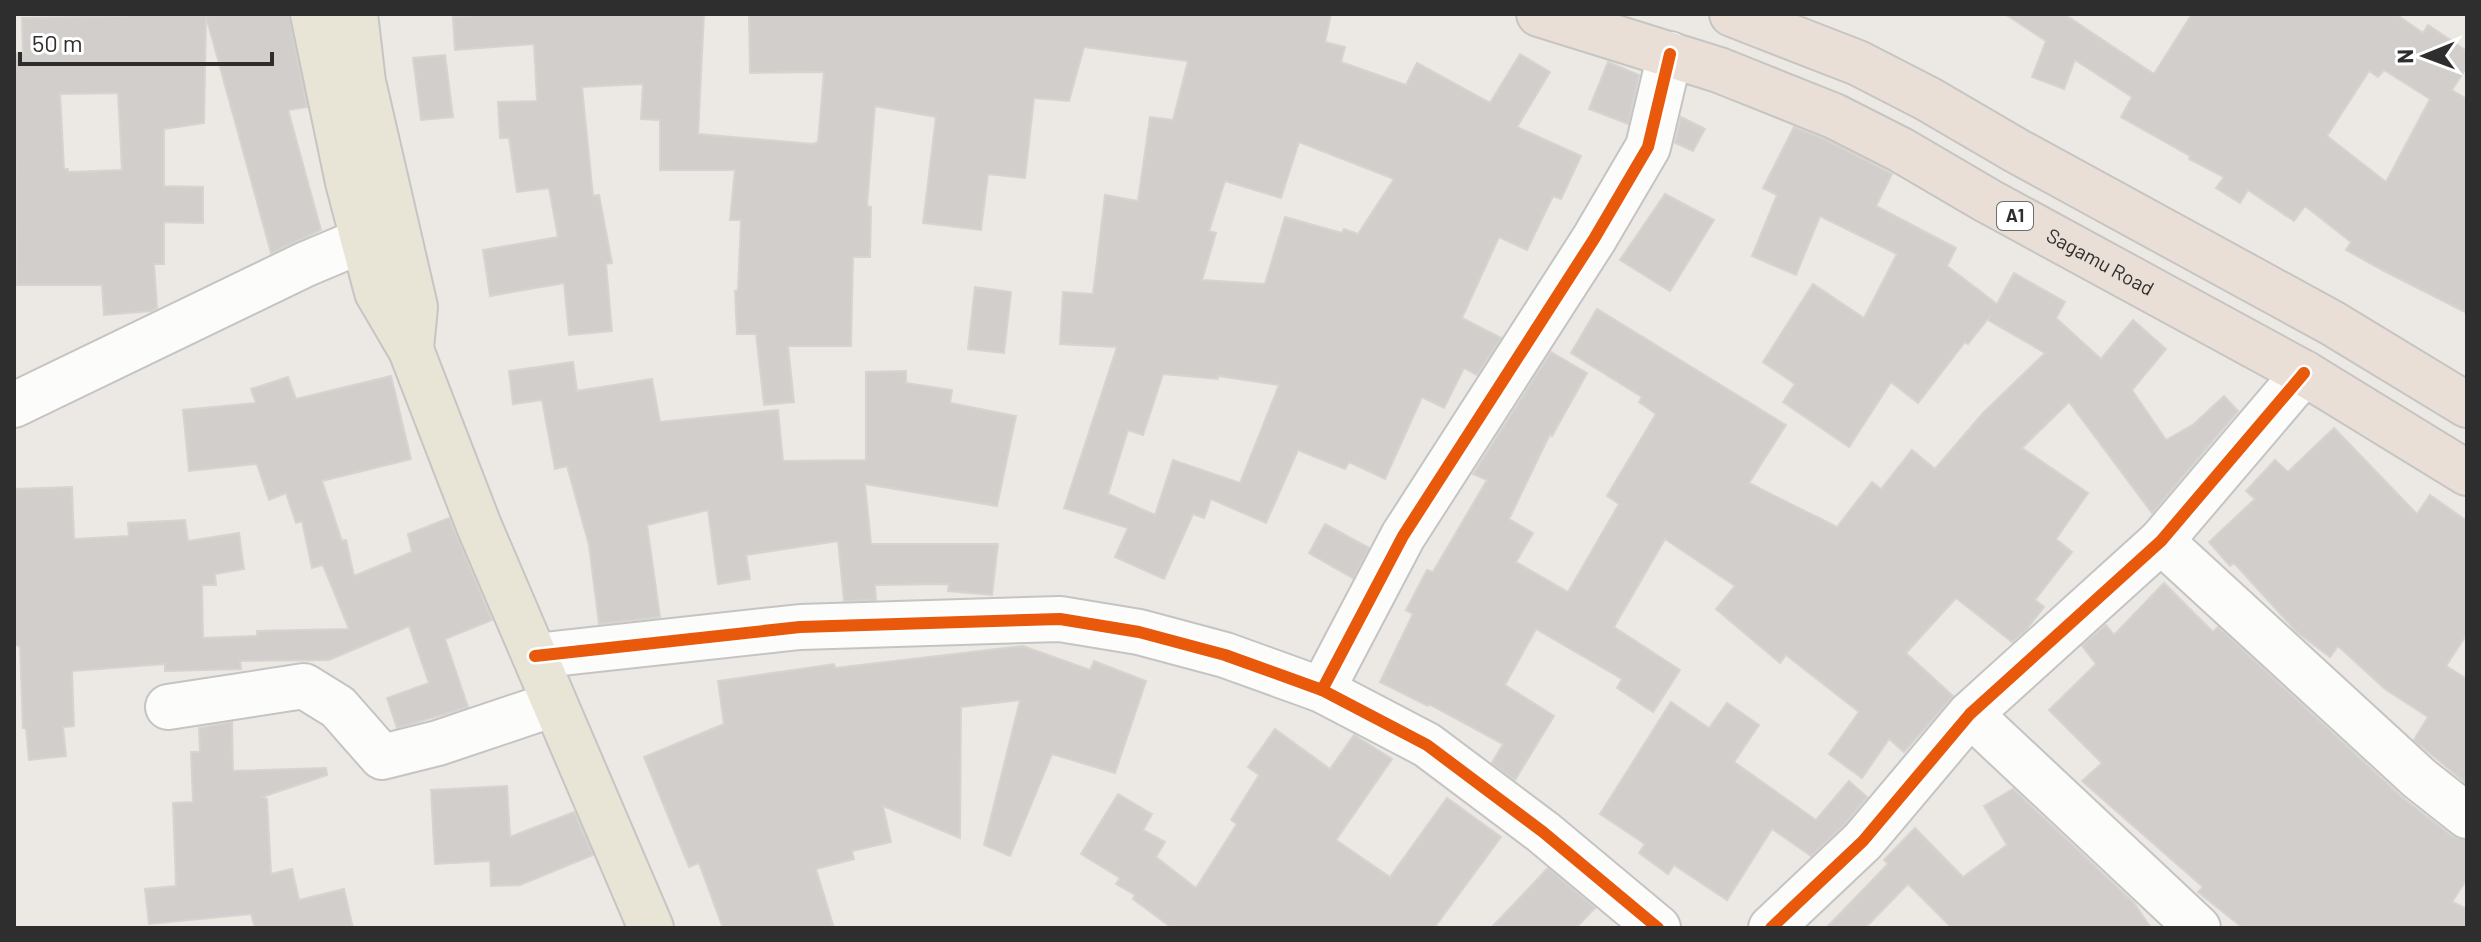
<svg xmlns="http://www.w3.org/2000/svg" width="2481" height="942" font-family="Barlow,sans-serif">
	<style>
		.building { fill: #d1cecb; stroke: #d7d4d0; stroke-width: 2; fill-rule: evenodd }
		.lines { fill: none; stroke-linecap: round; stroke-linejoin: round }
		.minor-casing { stroke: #c5c4c5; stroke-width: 48 }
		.major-casing { stroke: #c6c5c4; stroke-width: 48 }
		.highway-casing { stroke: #c6c5c4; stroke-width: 48 }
		.minor { stroke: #fcfcfb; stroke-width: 44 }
		.major { stroke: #e8e4d6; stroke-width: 44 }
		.highway { stroke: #eadfd6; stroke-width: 44 }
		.cycleway-casing { stroke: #fff; stroke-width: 17 }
		.cycleway { stroke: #e8590c; stroke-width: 12 }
		.labels { text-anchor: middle; stroke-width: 8; stroke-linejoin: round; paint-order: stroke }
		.shield { fill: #fff; stroke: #6d6d6d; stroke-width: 2 }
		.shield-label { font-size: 18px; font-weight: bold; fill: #2e2e2e }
		.street-label { font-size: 20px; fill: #2e2e2e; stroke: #fff }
	</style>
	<rect width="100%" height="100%" fill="#ece8e4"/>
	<g class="building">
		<path d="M125,14H289L307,107L288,110L321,230L271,253L206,16L204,123L164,129V186L203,187V223L164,222V264H154L157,308L151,311L104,315L102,285H17L14,53H23L22,18L125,16ZM118,93L122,170L68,172V169H64L60,94Z"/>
		<path d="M485,14H704L698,134L813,144L818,142L824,72L750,73L749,14H1331L1325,42L1345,47L1341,62L1406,85L1417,63L1490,103L1520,54L1550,72L1517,127L1581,156L1561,199L1553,196L1527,250L1499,237L1462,318L1501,338L1477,375L1464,368L1444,408L1422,397L1385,479L1349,462L1345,469L1298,450L1266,523L1211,499L1204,518L1193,514L1164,579L1115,557L1128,528L1064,508L1117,347L1060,344L1063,292L1093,294L1105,195L1138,201L1150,117L1173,120L1188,61L1084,47L1069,101L1034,98L1025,178L988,174L981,230L923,223L936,117L875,106L867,206L871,207L870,257H853L851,346H788L794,402L764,405L756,334H737L735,291L738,290L741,220H730L735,170H660V120L641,119L643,84L582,87L593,196L599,195L612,263L606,264L612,331L569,335L564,283L490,296L483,250L558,237L549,188L517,192L509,138H500L498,102L537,101L534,44L455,50L453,17ZM1299,142L1394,179L1358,234L1344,229L1342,233L1285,217L1265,284L1202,280L1216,233L1209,231L1225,181L1281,198ZM1163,374L1218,379V376L1279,385L1240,483L1173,460L1155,515L1108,494L1128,430L1143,435Z"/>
		<path d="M2005,14H2064L2154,74L2192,14H2396L2423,33L2428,25L2467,51V67L2452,90L2467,99V313L2386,272L2346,250L2351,242L2305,206L2294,221L2248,190L2240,203L2216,188L2224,177L2189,159L2190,156L2121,117L2132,97L2075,60L2064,89L2032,77L2046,41ZM2384,70L2430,99L2386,182L2327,136L2369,71L2378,77Z"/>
		<polygon points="445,55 453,117 421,120 413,58"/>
		<polygon points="1608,62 1639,75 1628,124 1589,109"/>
		<polygon points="1681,117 1705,129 1693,151 1675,143"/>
		<polygon points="1794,127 1824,139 1892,174 1876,206 1956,248 1947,266 1997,304 2014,273 2065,302 2056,318 2101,359 2133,320 2166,349 2132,390 2166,440 2194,424 2224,396 2238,411 2152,513 2069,402 2022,448 2088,493 2056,539 2072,552 2035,600 2044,607 2026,630 2012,642 1956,598 1906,653 1953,696 1904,752 1889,739 1862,778 1829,754 1859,712 1786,655 1780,663 1716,609 1735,586 1665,539 1614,627 1680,670 1653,712 1617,688 1622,679 1536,629 1505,685 1554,716 1515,780 1492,763 1503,744 1429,704 1428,706 1380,682 1413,614 1406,610 1427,570 1433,572 1487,480 1473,474 1475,471 1551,352 1587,373 1552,436 1550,434 1509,519 1533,533 1516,562 1568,592 1619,504 1607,496 1656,414 1639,402 1642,397 1571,353 1597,309 1786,425 1749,483 1837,527 1872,482 1881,489 1912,450 1935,469 1983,413 2045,353 1988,320 1991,315 1968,344 1965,342 1918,403 1891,382 1849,447 1783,402 1795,384 1763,362 1813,284 1864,318 1897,254 1820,216 1796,275 1752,256 1777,195 1763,188"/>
		<polygon points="1665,194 1714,220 1670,291 1620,260"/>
		<polygon points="975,287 1011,292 1004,353 968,349"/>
		<polygon points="573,362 577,391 652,379 660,422 778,410 783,461 866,460 866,372 906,371 906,383 952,390 950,403 1016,416 997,506 865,484 871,544 998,544 992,595 948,591 949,584 875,585 876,600 844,601 838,541 746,555 750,579 718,584 708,510 647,525 660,617 599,624 589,545 567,466 555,469 542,400 513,404 509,371"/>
		<polygon points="391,376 411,459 322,481 342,541 346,540 354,576 412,552 408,534 449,518 492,620 445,639 468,707 397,728 387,698 429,683 409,626 329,660 240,661 241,669 165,671 165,664 72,671 74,726 63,727 66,756 29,760 26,728 23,728 20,646 14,645 14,489 72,487 74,539 129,536 128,523 185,520 188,541 239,533 244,569 215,574 216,585 202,585 203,638 257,636 257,631 349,629 323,565 312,568 302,521 296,523 286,493 269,500 257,464 189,471 183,410 256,403 251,389 288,377 296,399"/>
		<polygon points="2334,428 2417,514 2430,495 2467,521 2467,634 2446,666 2467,679 2467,784 2414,740 2428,717 2385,689 2338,646 2330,657 2297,632 2234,563 2230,566 2209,542 2255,499 2246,491 2275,460 2288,472"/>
		<polygon points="1325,524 1369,548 1353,578 1309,553"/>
		<polygon points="2164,583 2213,632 2218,627 2404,799 2452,836 2467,840 2467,879 2452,902 2467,909 2467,928 2243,928 2198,892 2203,887 2082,781 2102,763 2049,710 2096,664 2082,646 2106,625 2114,635"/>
		<polygon points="1023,646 1090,670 1094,661 1146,681 1115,773 1052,754 1010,856 984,845 1020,700 961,707 960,838 883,806 891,842 852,851 854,859 816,869 834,928 723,928 699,863 689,867 644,757 724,724 718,681 834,664 835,668"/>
		<polygon points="1671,702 1709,728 1727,703 1759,725 1734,762 1816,820 1849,781 1867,797 1845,824 1811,856 1772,829 1727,900 1674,865 1668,874 1639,853 1645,844 1600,814"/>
		<polygon points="232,722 233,771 326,768 327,775 262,797 267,799 271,874 292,869 299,900 344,889 353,928 255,928 251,914 149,924 145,889 176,886 173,803 193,802 191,752 200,752 199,728"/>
		<polygon points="1275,729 1330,769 1354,735 1392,759 1336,840 1390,877 1447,798 1501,837 1434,928 1172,928 1133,899 1135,895 1116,884 1120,878 1081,854 1118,794 1152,814 1143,830 1165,842 1156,857 1196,888 1237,824 1231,820 1259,775 1248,767"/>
		<polygon points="507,786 510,837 574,812 593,855 520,885 491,886 490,861 435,864 431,790"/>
		<polygon points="2013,789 2134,903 2151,928 1952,928 1908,884 1865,928 1826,928 1888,864 1884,860 1915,828 1963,877 2007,845 1984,806"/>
		<polygon points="1548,868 1595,908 1576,928 1491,928"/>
	</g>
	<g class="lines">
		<defs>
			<g id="minor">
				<polyline points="14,405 306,264 363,240"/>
				<polyline points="2161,541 2420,779 2467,816"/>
				<polyline points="535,656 800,627 1060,619 1139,632 1225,655 1322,690 1427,745 1543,832 1658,928"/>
				<polyline points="1322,690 1403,536 1594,239 1648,147 1670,54"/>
				<polyline points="168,707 304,686 338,707 382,757 438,743 554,704"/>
				<polyline points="1970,714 2198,928"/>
				<polyline points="1771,928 1863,841 1970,714 2161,541 2304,373"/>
			</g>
			<g id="major">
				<polyline points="313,14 348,182 377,292 411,350 479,526 651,928"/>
				<polyline points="355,14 363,82 415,307 411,348"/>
			</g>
			<g id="highway">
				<path id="s1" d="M1539,14L1719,70L1834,116L1901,150L1988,201L2304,373L2467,473"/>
				<polyline points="1732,14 1858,63 1928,99 2017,151 2332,323 2467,405"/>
			</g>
		</defs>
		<use href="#minor" class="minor-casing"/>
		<use href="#major" class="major-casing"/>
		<use href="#highway" class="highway-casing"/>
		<use href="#minor" class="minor"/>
		<use href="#major" class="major"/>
		<use href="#highway" class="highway"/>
		<defs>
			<g id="cycleway">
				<polyline points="535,656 800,627 1060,619 1139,632 1225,655 1322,690 1427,745 1543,832 1658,928"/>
				<polyline points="1322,690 1403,536 1594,239 1648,147 1670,54"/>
				<polyline points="1771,928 1863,841 1970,714 2161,541 2304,373"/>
			</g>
		</defs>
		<use href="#cycleway" class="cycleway-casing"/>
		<use href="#cycleway" class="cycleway"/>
	</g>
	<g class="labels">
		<rect class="shield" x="1997" y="202" width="36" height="28" rx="6"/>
		<g class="shield-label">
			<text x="2015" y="222">A1</text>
		</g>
		<g class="street-label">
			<text dy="7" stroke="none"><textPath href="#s1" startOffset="616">Sagamu Road</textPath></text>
		</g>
	</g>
	<rect width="2481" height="942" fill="none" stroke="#2e2e2e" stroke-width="32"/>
	<g transform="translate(2425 56) rotate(269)" stroke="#ffffff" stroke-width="6" paint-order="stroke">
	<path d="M0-6L14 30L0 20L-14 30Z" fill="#2e2e2e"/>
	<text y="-12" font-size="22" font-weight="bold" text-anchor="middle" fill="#2e2e2e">N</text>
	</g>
	<path d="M20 52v12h252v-12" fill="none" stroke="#2e2e2e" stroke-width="4"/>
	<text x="32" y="52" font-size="24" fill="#2e2e2e" stroke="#ffffff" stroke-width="6" paint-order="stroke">50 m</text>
</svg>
